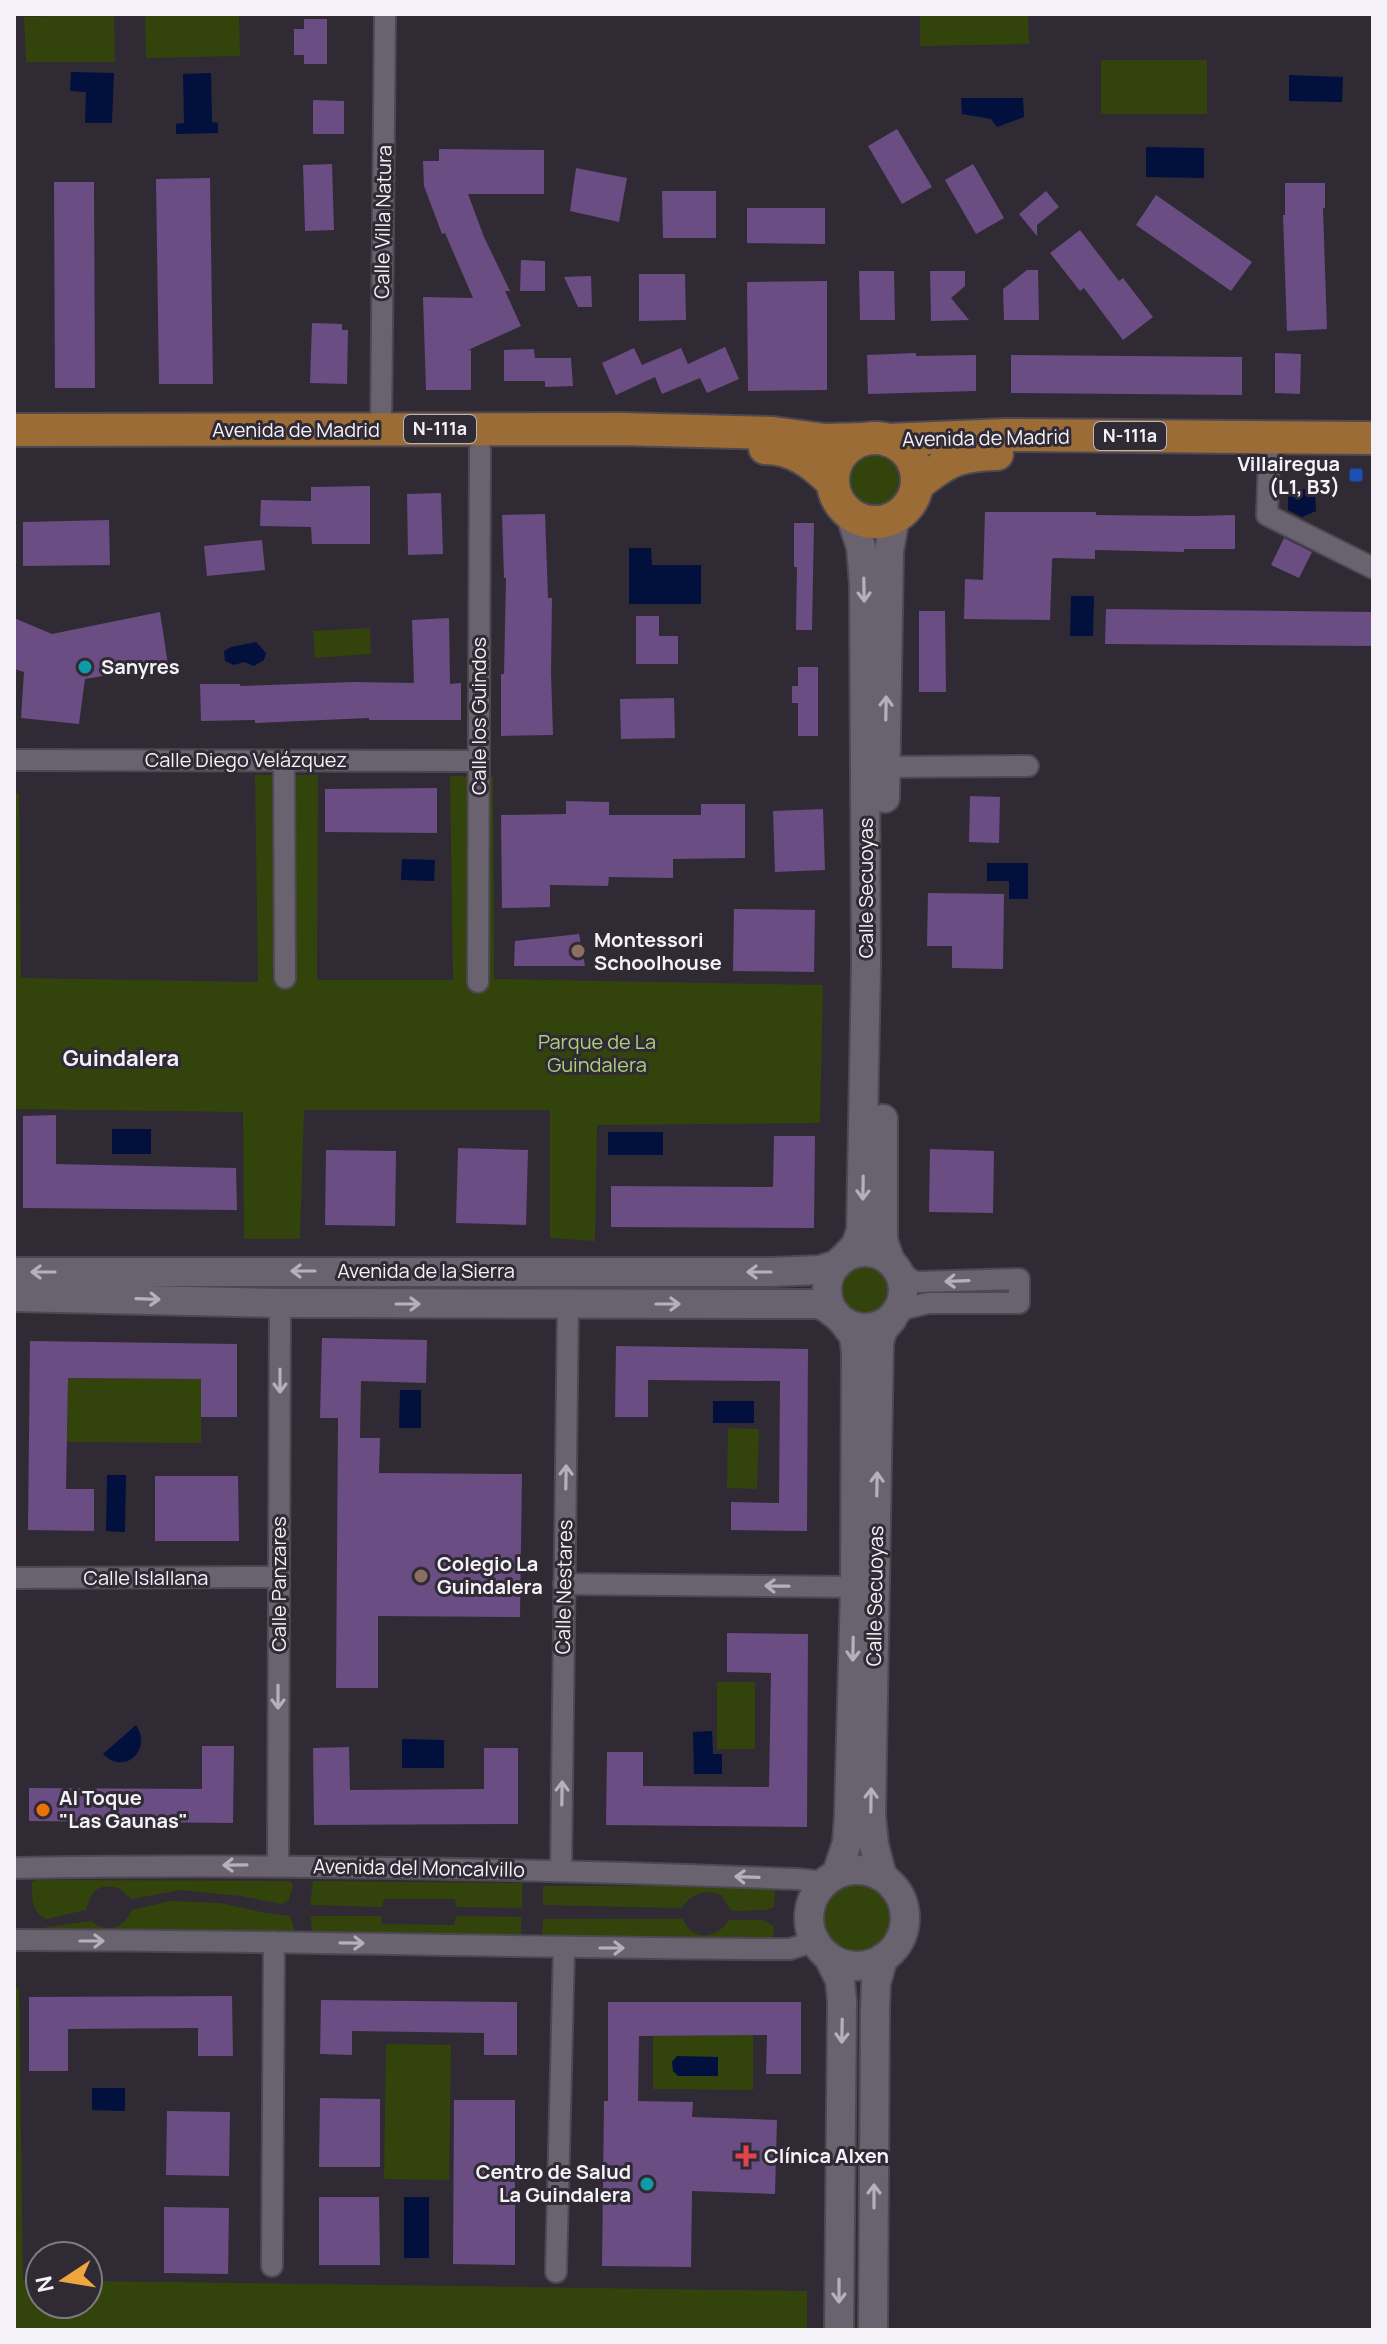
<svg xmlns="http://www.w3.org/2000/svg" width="1387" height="2344" font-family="Manrope,sans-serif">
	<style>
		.green { fill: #32440c }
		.water { fill: #01103c }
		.building { fill: #6a4d82 }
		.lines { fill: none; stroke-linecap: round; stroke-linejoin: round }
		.minor-casing { stroke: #4d4851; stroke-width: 24 }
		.secondary-casing { stroke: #4d4851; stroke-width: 32 }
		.primary-casing { stroke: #4d4851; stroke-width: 36 }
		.minor { stroke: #69636f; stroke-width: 20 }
		.secondary { stroke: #69636f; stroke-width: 28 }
		.primary { stroke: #9b6c35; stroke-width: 32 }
		.oneway { stroke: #b5b1ba }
		.transit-dot { fill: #1a4fb4; stroke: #302a35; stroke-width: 3 }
		.culture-dot { fill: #0f9aa8; stroke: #302a35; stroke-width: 3 }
		.education-dot { fill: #8d6e63; stroke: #302a35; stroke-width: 3 }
		.food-dot { fill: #e8710a; stroke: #302a35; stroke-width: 3 }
		.health-dot { fill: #e0444e; stroke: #302a35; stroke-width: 3 }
		.labels { text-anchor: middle; stroke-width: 6; stroke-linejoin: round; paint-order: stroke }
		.shield { fill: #302a35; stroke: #b9b5be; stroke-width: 2 }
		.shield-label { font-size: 18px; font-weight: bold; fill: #f4f1f8 }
		.street-label { font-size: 20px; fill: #f4f1f8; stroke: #302a35 }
		.poi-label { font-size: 20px; font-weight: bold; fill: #f4f1f8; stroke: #302a35; text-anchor: start }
		.park-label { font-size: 20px; fill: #afd07a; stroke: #302a35 }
		.neighbourhood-label { font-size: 22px; font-weight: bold; fill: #f4f1f8; stroke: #302a35 }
	</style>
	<rect width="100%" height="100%" fill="#302a35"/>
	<g class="green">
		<polygon points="114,14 115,62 26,62 24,17"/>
		<polygon points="145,14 239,14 240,56 146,58"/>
		<polygon points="920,14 1028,14 1029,44 920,46"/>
		<rect x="1101" y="60" width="106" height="54"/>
		<circle cx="874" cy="481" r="27"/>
		<polygon points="370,628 371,654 315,658 313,631"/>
		<polygon points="255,775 318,775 317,980 453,980 450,776 493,777 494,979 823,985 820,1123 597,1125 595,1241 550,1238 550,1110 304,1110 300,1239 244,1239 243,1112 14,1109 14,793 19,793 21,978 258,982"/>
		<path d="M870,1257C891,1263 918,1295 891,1313C885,1317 877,1325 870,1327C861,1329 840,1312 835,1304C821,1280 850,1259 870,1257Z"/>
		<polygon points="68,1378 201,1379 201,1443 67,1442"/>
		<polygon points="728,1428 759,1429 757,1489 727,1488"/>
		<rect x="717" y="1682" width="38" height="67"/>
		<path d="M855,1875C924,1883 906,1969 851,1962C841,1960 831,1954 822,1950C811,1913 809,1884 855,1875Z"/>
		<path d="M36,1880L290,1881L293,1885L289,1900L281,1904L241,1896L181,1890L131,1899L119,1888C97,1884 92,1890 86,1910L46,1919C31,1912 32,1897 32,1882Z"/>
		<polygon points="313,1881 522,1883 522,1908 456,1907 455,1899 384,1899 382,1907 310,1905"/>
		<path d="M543,1886H775L774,1907L765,1910L731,1911L721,1895C703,1889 693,1893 681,1908L543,1905Z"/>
		<path d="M170,1901L220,1903L266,1913L290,1916L294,1929V1938L31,1935L34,1929L91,1921C108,1934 123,1929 132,1910Z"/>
		<polygon points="311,1916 381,1916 382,1924 454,1925 456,1916 521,1917 521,1941 312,1940"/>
		<path d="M543,1919H683C685,1923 687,1928 691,1931C704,1941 722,1932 729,1920H763L774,1926L773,1943L542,1941Z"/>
		<polygon points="14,1985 19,1989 23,2280 40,2280 40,2304 88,2304 88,2281 807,2291 807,2330 14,2330"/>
		<polygon points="753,2035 753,2090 653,2089 653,2036"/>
		<polygon points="386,2044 451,2045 449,2180 384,2179"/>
	</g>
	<g class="water">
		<polygon points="71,72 114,73 112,123 85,123 86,92 70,91"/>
		<polygon points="211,73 212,122 218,123 218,133 176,134 176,124 184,123 183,74"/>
		<polygon points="1289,75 1343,77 1342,102 1289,101"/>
		<polygon points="961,98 1023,98 1024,117 997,127 991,119 962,114"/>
		<polygon points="1146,147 1204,148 1204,178 1146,177"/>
		<polygon points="1288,489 1305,489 1315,495 1316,511 1302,517 1288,510"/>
		<polygon points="629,548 651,548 652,565 701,565 701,604 629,604"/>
		<polygon points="1071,596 1094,596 1093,636 1070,636"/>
		<polygon points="256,642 266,653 264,660 254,666 244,662 234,665 225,661 224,651 231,647"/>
		<polygon points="402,859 435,860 434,881 401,880"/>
		<polygon points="987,863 1028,863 1028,899 1009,899 1009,881 987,881"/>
		<rect x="112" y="1129" width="39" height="25"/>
		<rect x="608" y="1132" width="55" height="23"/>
		<polygon points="400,1390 421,1390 421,1428 399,1428"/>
		<rect x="713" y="1401" width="41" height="22"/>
		<polygon points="107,1475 126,1475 125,1532 106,1531"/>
		<path d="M136,1725C153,1750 124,1776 103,1754Z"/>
		<polygon points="712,1731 713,1754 722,1754 722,1774 694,1774 693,1732"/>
		<polygon points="402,1739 444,1740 444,1768 402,1768"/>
		<polygon points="677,2056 718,2057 718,2076 678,2076 673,2071 672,2062"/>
		<polygon points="92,2088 125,2088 125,2111 92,2110"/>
		<rect x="404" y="2197" width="25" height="61"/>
	</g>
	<g class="building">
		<polygon points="304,19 327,19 327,64 304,64 304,55 294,55 294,29 304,29"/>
		<polygon points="313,100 344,101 344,134 313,134"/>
		<polygon points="897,129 932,187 902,204 868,146"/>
		<polygon points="439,149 544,150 544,194 468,194 484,237 510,291 505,291 521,326 468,350 471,350 471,390 426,390 423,297 473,298 445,233 442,234 424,186 423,161 439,161"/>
		<polygon points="332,164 334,230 305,231 303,165"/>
		<polygon points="973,164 1004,218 976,234 945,180"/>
		<polygon points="576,168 627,178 619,222 570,211"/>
		<polygon points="210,178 213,384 159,384 156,179"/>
		<polygon points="54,182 94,182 95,388 55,388"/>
		<polygon points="1285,183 1325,183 1325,208 1323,208 1327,329 1287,331 1283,215 1285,215"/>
		<polygon points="662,191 716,191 716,238 663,238"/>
		<polygon points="1046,191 1059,207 1037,225 1037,236 1019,214"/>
		<polygon points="1156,195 1252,262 1231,291 1136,225"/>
		<polygon points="747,208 825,208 825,244 747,243"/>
		<polygon points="1080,230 1119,281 1123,278 1153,317 1123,340 1084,288 1080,291 1050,253"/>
		<polygon points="521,260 545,261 545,291 520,291"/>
		<polygon points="1027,270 1038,270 1039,320 1004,320 1003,289"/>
		<polygon points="859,271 894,271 895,320 860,320"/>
		<polygon points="930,271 965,271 965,286 951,298 969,320 931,321"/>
		<polygon points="639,274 685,274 686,320 639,321"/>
		<polygon points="591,276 592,307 578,307 564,277"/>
		<polygon points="827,281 827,390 748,391 747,282"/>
		<polygon points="312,323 342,324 342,330 348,330 347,384 310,383"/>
		<polygon points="725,347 739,379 707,393 700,378 662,394 655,377 616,395 602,363 634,348 642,365 681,348 688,364"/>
		<polygon points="534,349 535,358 571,358 573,386 545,387 545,381 504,381 504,350"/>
		<polygon points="916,353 916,356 976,355 976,391 868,394 867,355"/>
		<polygon points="1275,353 1301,354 1300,394 1275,393"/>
		<polygon points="1011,355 1242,357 1242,395 1011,393"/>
		<polygon points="370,486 370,544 312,544 311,527 260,526 261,500 311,501 311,487"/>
		<polygon points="441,493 443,554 408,555 407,494"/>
		<polygon points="985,512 1096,512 1096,515 1194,516 1235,515 1235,549 1184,549 1184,552 1095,550 1095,559 1054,558 1052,559 1050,620 964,619 965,579 983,580"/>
		<polygon points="545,514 548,598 552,598 551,673 553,735 501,736 501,674 504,674 506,578 504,578 502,515"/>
		<polygon points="109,520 110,565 23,566 23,522"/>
		<polygon points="794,523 814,523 812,630 796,630 797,567 794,567"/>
		<polygon points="1284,538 1312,552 1299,578 1271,565"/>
		<polygon points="262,540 265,570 207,576 204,546"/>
		<polygon points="1106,609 1373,612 1373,646 1105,644"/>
		<polygon points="919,611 945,611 946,692 919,692"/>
		<polygon points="160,612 168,665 85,679 79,724 21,718 24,672 14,669 14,618 52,634"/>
		<polygon points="636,616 659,616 659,636 678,636 678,664 636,664"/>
		<polygon points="449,618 450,684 461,683 461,720 369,720 369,718 255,723 255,720 201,721 200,684 240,684 240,686 353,682 414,683 412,620"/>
		<polygon points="798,667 818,667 818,736 798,736 798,703 792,703 792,686 798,686"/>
		<polygon points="674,698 675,738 621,739 620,699"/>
		<polygon points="437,788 437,833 325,832 325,789"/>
		<polygon points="970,796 1000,797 999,843 969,842"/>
		<polygon points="566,801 609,802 609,815 701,815 701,804 745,804 745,858 673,859 673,878 609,877 608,886 550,885 550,907 502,908 501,815 566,814"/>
		<polygon points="823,809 825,870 775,872 773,811"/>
		<polygon points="928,893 1004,894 1003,969 952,968 952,946 927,946"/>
		<polygon points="734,909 815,910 814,972 733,971"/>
		<polygon points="579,934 585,966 514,966 515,941"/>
		<polygon points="56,1115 56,1164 236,1168 237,1210 23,1208 23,1116"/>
		<polygon points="774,1136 815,1136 814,1228 611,1227 611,1186 773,1187"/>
		<polygon points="458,1148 528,1150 526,1225 456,1223"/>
		<polygon points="930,1149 994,1151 993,1213 929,1212"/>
		<polygon points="326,1150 396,1151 395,1226 325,1225"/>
		<polygon points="322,1338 427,1340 426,1383 361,1381 360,1438 380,1438 379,1473 522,1474 520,1617 378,1616 378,1688 336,1688 338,1418 320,1418"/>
		<polygon points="30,1341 237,1344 237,1417 201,1417 201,1379 68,1378 66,1489 94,1489 94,1531 28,1530"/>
		<polygon points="616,1346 808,1349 807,1531 731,1530 731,1502 779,1503 780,1381 648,1380 648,1417 615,1417"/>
		<polygon points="155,1476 238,1476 239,1541 155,1541"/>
		<polygon points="727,1633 808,1634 807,1827 606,1825 607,1752 643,1752 643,1786 769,1787 771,1673 727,1672"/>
		<polygon points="202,1746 234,1746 233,1823 29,1821 29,1788 202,1789"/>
		<polygon points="349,1747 350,1790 484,1789 484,1748 518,1748 518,1824 314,1825 313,1748"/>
		<polygon points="232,1996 233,2056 198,2056 198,2028 68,2029 68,2071 29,2071 29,1997"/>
		<polygon points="321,2000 517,2002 517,2055 484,2055 484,2033 352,2031 352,2055 320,2054"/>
		<polygon points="608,2002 801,2002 801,2074 766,2074 767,2035 639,2036 638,2101 693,2102 692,2117 777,2120 775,2194 692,2191 691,2267 602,2266 604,2101 608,2101"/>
		<polygon points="320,2098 380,2099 380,2167 319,2167"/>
		<polygon points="454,2100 515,2100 515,2265 453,2264"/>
		<polygon points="167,2111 230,2112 229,2176 166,2175"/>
		<polygon points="319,2197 379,2197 380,2265 319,2265"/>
		<polygon points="164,2207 229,2208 228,2274 164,2273"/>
	</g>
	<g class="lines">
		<defs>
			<g id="minor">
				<polyline points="381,430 385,14"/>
				<polyline points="1269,456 1267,515 1373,568"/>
				<polyline points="14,760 478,761"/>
				<polyline points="284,761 285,978"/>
				<polyline points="885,767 1028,766"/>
				<polyline points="478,982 480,449"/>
				<polyline points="899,1271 913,1281 919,1282 1019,1279 1019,1303 928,1303 899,1310"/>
				<polyline points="14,1578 279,1577"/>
				<polyline points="564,1584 855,1587"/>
				<polyline points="278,1865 280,1303"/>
				<path d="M14,1868C275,1863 536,1869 797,1879L825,1882"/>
				<polyline points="561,1871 568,1303"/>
				<path d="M14,1940C269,1940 523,1948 778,1949H790L816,1941"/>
				<polyline points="272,2266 274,1942"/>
				<polyline points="556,2272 564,1948"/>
			</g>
			<g id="secondary">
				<polyline points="885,798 889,551 895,517"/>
				<polyline points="883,1119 883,1240 890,1261"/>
				<circle cx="865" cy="1290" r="38"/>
				<polyline points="843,1259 856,1245 861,1231 866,965 864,584 861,547 850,514"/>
				<polyline points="14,1272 771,1272 820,1270 836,1265"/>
				<polyline points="14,1297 280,1303 817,1304 826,1307 832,1312"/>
				<circle cx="857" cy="1918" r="48"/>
				<polyline points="837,1873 847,1843 849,1815 855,1587 856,1352 854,1336 844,1323"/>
				<polyline points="882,1876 874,1845 871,1816 879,1342 883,1329 892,1319"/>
				<polyline points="828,1956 840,1980 842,2002 839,2330"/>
				<polyline points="873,2330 875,2010 876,1983 883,1958"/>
			</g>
			<g id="primary">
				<polyline points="14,430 621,429 773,433 825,440 865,439"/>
				<circle cx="875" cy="480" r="42"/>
				<polyline points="887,440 1006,435 1373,438"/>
				<path d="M765,448C794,448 814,464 833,483"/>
				<path d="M917,485C947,461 957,455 997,454"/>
			</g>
		</defs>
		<use href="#minor" class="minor-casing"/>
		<use href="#secondary" class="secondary-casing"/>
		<use href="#primary" class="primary-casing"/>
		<use href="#minor" class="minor"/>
		<use href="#secondary" class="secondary"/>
		<use href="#primary" class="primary"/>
	</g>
	<defs><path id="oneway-shaft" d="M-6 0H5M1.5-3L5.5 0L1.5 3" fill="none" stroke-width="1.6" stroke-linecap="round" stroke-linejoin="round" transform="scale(2)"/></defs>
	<g class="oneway">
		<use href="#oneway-shaft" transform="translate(864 590) rotate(89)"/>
		<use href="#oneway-shaft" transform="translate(886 708) rotate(-89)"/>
		<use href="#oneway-shaft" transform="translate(863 1188) rotate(91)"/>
		<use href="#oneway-shaft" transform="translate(303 1271) rotate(-180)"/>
		<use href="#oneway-shaft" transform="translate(43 1272) rotate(180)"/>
		<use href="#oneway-shaft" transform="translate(759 1272) rotate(-180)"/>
		<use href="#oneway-shaft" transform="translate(957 1281) rotate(178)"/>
		<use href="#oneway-shaft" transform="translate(148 1299) rotate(2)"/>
		<use href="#oneway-shaft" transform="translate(408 1304)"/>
		<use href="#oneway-shaft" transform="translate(668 1304)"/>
		<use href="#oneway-shaft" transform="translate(280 1381) rotate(90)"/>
		<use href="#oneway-shaft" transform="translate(566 1477) rotate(-89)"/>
		<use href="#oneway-shaft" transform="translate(877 1484) rotate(-89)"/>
		<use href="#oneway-shaft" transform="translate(777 1586) rotate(-179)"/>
		<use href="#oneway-shaft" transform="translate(853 1649) rotate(91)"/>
		<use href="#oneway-shaft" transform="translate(278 1697) rotate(90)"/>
		<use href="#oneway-shaft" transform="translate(562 1793) rotate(-89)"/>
		<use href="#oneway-shaft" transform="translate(871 1800) rotate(-89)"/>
		<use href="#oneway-shaft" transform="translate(235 1865) rotate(179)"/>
		<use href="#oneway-shaft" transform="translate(747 1877) rotate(-178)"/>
		<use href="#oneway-shaft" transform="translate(92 1941)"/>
		<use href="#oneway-shaft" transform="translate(352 1943) rotate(1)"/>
		<use href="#oneway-shaft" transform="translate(612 1948)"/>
		<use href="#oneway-shaft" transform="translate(842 2031) rotate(91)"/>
		<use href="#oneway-shaft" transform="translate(874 2196) rotate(-90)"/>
		<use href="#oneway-shaft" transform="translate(839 2291) rotate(90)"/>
	</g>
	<rect class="transit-dot" x="1348" y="467" width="16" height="16" rx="4"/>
	<g class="culture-dot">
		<circle cx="85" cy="667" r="8"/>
		<circle cx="647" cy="2184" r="8"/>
	</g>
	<g class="education-dot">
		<circle cx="578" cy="951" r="8"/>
		<circle cx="421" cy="1576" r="8"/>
	</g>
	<circle class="food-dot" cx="43" cy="1810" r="8"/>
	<path class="health-dot" d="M742 2144h8v8h8v8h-8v8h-8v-8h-8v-8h8z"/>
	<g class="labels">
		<g class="shield">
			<rect x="404" y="415" width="72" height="28" rx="6"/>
			<rect x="1094" y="422" width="72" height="28" rx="6"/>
		</g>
		<g class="shield-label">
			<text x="440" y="435">N-111a</text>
			<text x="1130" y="442">N-111a</text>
		</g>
		<g class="street-label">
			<text transform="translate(383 222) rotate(-89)" y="7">Calle Villa Natura</text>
			<text x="296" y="437">Avenida de Madrid</text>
			<text transform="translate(986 438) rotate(-1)" y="7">Avenida de Madrid</text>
			<text transform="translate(479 716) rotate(-90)" y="7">Calle los Guindos</text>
			<text x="246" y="767">Calle Diego Velázquez</text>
			<text transform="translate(866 888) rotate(-90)" y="7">Calle Secuoyas</text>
			<text x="426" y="1278">Avenida de la Sierra</text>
			<text x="146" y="1585">Calle Islallana</text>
			<text transform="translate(279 1584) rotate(-90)" y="7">Calle Panzares</text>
			<text transform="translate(564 1587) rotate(-89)" y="7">Calle Nestares</text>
			<text transform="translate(875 1596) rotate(-89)" y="7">Calle Secuoyas</text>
			<text transform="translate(419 1868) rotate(1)" y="7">Avenida del Moncalvillo</text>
		</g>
		<g class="poi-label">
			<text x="1340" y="471" text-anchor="end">Villairegua<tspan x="1340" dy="23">(L1, B3)</tspan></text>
			<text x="101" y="674">Sanyres</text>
			<text x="594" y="947">Montessori<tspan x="594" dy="23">Schoolhouse</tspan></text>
			<text x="437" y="1571">Colegio La<tspan x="437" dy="23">Guindalera</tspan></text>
			<text x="59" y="1805">Al Toque<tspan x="59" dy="23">"Las Gaunas"</tspan></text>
			<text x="764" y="2163">Clínica Alxen</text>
			<text x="631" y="2179" text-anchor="end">Centro de Salud<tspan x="631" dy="23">La Guindalera</tspan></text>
		</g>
		<g class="park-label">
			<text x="597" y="1049">Parque de La<tspan x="597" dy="23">Guindalera</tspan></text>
		</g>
		<g class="neighbourhood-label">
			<text x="121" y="1066">Guindalera</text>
		</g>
	</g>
	<rect width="1387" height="2344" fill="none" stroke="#f4f1f8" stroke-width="32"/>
	<g transform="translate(64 2280) rotate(258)"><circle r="38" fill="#302a35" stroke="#7e7a83" stroke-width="2"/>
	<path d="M0-6L14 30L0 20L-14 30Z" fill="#f0a63f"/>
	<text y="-12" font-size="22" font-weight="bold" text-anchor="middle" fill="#f4f1f8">N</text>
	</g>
</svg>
